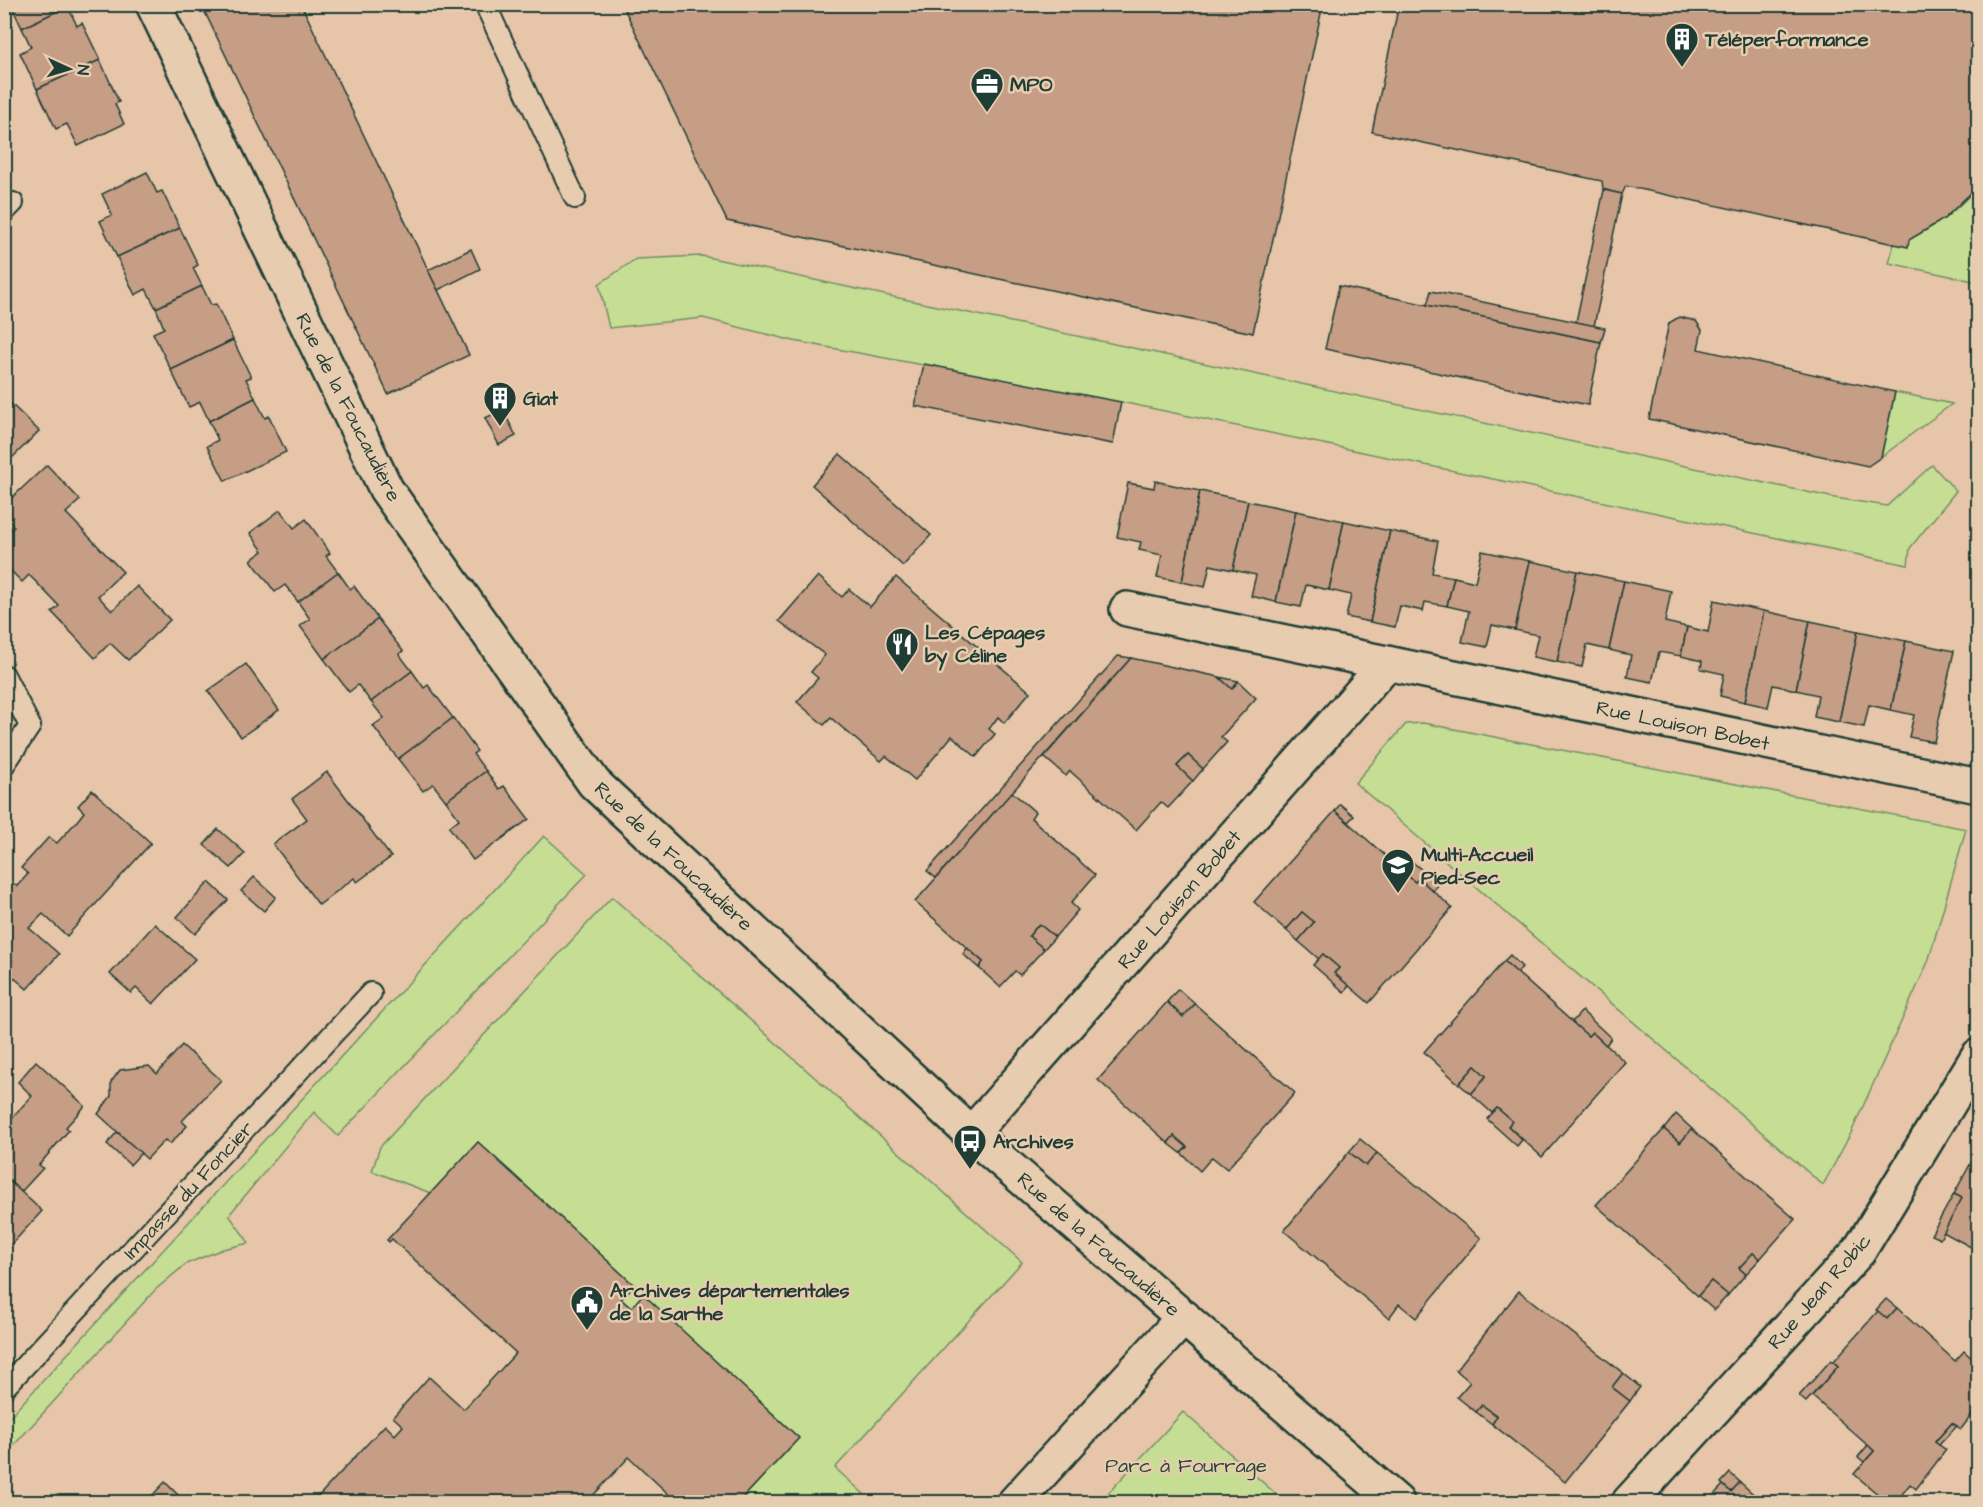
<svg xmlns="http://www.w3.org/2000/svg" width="1983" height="1507" font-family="'Architects Daughter',sans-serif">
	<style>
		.green { fill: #c5de94; stroke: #728e64; stroke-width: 1.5 }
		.building { fill: #c69d85; stroke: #1f3d34; stroke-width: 1.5 }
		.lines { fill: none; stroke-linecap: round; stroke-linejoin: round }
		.lane-casing { stroke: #1f3d34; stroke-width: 24 }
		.street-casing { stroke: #1f3d34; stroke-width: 38 }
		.lane { stroke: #e8ccaf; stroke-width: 20 }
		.street { stroke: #e8ccaf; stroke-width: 33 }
		.labels { text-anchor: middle; stroke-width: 5; stroke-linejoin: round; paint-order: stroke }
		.poi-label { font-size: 20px; font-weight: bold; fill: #1f3d34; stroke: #e8ccaf; text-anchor: start }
		.street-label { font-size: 20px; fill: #1f3d34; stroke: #e8ccaf }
		.park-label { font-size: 20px; fill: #274539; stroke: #e8ccaf }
	</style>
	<rect width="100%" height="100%" fill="#e6c5a9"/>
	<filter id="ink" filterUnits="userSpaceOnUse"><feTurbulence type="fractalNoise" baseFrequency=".0167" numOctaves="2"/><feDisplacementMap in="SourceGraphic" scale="12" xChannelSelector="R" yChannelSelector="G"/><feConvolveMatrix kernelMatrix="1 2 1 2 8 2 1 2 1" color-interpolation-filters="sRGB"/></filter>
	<g filter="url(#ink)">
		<g class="green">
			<path d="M1978,186V282L1889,263L1894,244C1929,234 1955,213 1978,186Z"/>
			<polygon points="702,256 1835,498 1887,506 1932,465 1956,491 1910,548 1908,565 1121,402 794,341 703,318 609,328 599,284 636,259"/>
			<polygon points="1895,392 1952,404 1881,457"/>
			<polygon points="1423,723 1966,829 1928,962 1851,1133 1823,1185 1355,783 1406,724"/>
			<polygon points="544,836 587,874 338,1136 314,1112 229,1215 249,1243 223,1249 186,1264 155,1290 5,1455 5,1422"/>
			<polygon points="612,897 1022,1262 835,1468 864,1494 857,1502 739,1502 799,1438 643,1295 631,1308 621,1299 634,1285 478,1142 431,1193 372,1171 380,1147"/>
			<polygon points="1183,1412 1285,1502 1100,1502"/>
		</g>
		<g class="building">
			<polygon points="4,4 67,4 68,6 22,28 13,9 4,13"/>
			<polygon points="201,4 301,4 469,355 388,394"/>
			<polygon points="622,4 1323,4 1253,333 727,221"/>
			<polygon points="1399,4 1978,4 1978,186 1944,219 1909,240 1908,247 1626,186 1622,194 1613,192 1603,189 1602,181 1372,132"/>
			<polygon points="68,6 77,26 82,23 100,60 37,89 20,53 31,47 22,28"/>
			<polygon points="100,60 119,102 115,104 124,124 78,146 67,124 56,129 37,89"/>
			<polygon points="147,172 157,193 162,191 180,228 117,257 100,221 112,215 102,194"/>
			<polygon points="1604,190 1622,194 1594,326 1576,322"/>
			<polygon points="180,228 198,265 193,268 202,286 156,308 146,289 135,295 117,257"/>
			<polygon points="471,249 480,269 438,290 428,270"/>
			<polygon points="202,286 211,305 216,304 233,340 171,370 153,333 164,328 156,308"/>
			<polygon points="1339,286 1601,342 1588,405 1325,349"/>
			<polygon points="1431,291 1605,328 1601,342 1427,305"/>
			<polygon points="1679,317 1696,321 1702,330 1698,349 1895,392 1881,457 1868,466 1649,419 1669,323"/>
			<polygon points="233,340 251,377 246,379 255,398 209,421 200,402 189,407 171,370"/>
			<polygon points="924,364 1121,402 1113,444 915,406"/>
			<polygon points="4,397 39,431 4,466"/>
			<polygon points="255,398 265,418 269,416 286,452 225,481 207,446 218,440 209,421"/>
			<polygon points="503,410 516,436 499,445 485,418"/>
			<polygon points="840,454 931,535 903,566 812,485"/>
			<polygon points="47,465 80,500 66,513 123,572 98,596 112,611 137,586 170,620 128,660 110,643 95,658 52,612 59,606 37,583 29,575 22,582 4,564 4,536 14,527 4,516 4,505"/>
			<polygon points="1155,481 1200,491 1182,582 1157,577 1162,555 1139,550 1141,542 1117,537 1128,483 1154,488"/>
			<polygon points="1200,491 1248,501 1233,570 1210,565 1205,587 1182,582"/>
			<polygon points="1248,501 1296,511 1276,602 1251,596 1256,575 1233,570"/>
			<polygon points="280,510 294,528 306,519 330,553 326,556 338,572 298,602 285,585 275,592 251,560 263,551 250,533"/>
			<polygon points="1296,511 1344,521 1329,590 1306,585 1301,607 1276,602"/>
			<polygon points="1344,521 1390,531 1370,622 1346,617 1351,595 1329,590"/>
			<polygon points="1390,531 1438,541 1432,573 1454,577 1447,606 1425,602 1423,611 1400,606 1395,627 1370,622"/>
			<polygon points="1482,551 1530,561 1515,630 1492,625 1487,647 1462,642 1469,611 1447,606 1454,577 1475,582"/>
			<polygon points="1530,561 1577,571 1557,662 1533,657 1538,635 1515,630"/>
			<polygon points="1577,571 1624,581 1609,650 1587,645 1582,667 1557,662"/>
			<polygon points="338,572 350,589 354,586 378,619 324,659 300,626 310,619 298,602"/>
			<polygon points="818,576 842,597 849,589 870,607 896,577 1030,692 1004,723 998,717 989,729 995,734 976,757 952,736 915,780 886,756 881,761 831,718 824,725 797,702 818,678 811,672 825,655 779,621"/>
			<polygon points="1624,581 1671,591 1665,622 1687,627 1681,656 1659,652 1652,682 1627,677 1631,655 1609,650"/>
			<polygon points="1714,600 1764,611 1745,702 1720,696 1724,674 1701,669 1702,661 1681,656 1687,627 1708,632"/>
			<polygon points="1764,611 1810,621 1796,690 1773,685 1768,707 1745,702"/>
			<polygon points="378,619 403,651 399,654 412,671 371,702 358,685 349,692 324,659"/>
			<polygon points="1810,621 1858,631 1839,722 1814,717 1818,695 1796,690"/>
			<polygon points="1858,631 1906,641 1891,710 1869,705 1864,727 1839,722"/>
			<polygon points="1906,641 1954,651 1934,742 1909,737 1914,715 1891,710"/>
			<polygon points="1118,656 1131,658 936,878 927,871"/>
			<polygon points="1131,658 1219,677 1232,689 1238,681 1256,698 1221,737 1227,742 1203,769 1188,755 1177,766 1193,781 1168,808 1161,802 1136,830 1070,771 1066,776 1044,757"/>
			<polygon points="246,664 279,710 241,737 208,691"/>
			<polygon points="412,671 424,688 428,685 453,718 398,759 373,726 384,718 371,702"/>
			<polygon points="1219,677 1238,681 1232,689"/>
			<polygon points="453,718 477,751 473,754 486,771 446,801 433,784 423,791 398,759"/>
			<polygon points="1188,755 1203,769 1193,781 1177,766"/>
			<polygon points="486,771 499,789 504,786 529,819 473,860 449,827 459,819 446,801"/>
			<polygon points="327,772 391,857 357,882 354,878 319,905 273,844 307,819 292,799"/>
			<polygon points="92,790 151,843 67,936 43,914 29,928 59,954 27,989 4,969 4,893 13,883 17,886 28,874 21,868 49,837 57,843 77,821 84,812 78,806"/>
			<polygon points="1012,792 1035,812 1031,818 1095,875 1071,903 1078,910 1055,937 1039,924 1029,936 1044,949 1020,975 1015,971 1000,987 979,968 983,962 915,902"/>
			<polygon points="1340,804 1354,816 1348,822 1335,811"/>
			<polygon points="1335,811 1415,882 1419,878 1452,908 1369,1003 1334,973 1339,968 1323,954 1319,959 1298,941 1314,922 1302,912 1286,930 1254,902"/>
			<polygon points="218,829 245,853 231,868 204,845"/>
			<polygon points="1408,858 1438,884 1433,891 1419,878 1415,882 1399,868"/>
			<polygon points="254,877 276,897 264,911 241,891"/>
			<polygon points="209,882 228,900 195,934 177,917"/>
			<polygon points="1302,912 1314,922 1298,941 1286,930"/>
			<polygon points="155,924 195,959 153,1004 136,988 131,993 110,974"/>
			<polygon points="1039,924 1055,937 1044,949 1029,936"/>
			<polygon points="967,948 983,962 979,968 963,954"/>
			<polygon points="1323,954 1339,968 1334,973 1349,986 1344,992 1313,965"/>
			<polygon points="1510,955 1522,967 1517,973 1504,961"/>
			<polygon points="1504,961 1588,1036 1592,1032 1625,1062 1542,1157 1508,1126 1512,1121 1497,1108 1492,1113 1471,1094 1486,1076 1475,1066 1459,1084 1424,1052"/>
			<polygon points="1178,989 1195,1004 1183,1017 1167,1002"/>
			<polygon points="1167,1002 1183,1017 1195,1004 1295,1093 1227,1169 1212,1157 1200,1171 1181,1153 1187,1147 1174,1136 1168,1143 1098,1080"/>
			<polygon points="1582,1011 1611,1038 1606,1045 1592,1032 1588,1036 1572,1022"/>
			<polygon points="182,1045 221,1080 182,1121 187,1126 170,1144 165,1140 147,1159 98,1114 111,1096 111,1082 120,1070 149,1066 157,1074"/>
			<polygon points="36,1061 85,1106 66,1127 69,1130 39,1165 43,1168 21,1192 4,1176 4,1126 32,1096 18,1082"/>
			<polygon points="1475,1066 1486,1076 1471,1094 1459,1084"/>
			<polygon points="1497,1108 1512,1121 1508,1126 1522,1140 1517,1146 1487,1119"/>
			<polygon points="1676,1114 1692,1129 1680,1143 1664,1129"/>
			<polygon points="1664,1129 1680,1143 1692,1129 1795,1219 1760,1259 1753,1253 1739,1268 1746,1274 1728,1295 1711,1281 1698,1296 1596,1205"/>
			<polygon points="117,1132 141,1153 130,1165 107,1144"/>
			<polygon points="1174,1136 1187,1147 1181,1153 1168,1143"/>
			<polygon points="1360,1139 1377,1153 1366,1166 1349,1152"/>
			<polygon points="478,1142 634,1285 621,1299 631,1308 643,1294 799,1438 739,1502 677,1502 629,1457 587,1502 313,1502 385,1425 395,1435 403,1426 393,1417 429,1377 464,1409 516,1353 392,1239 389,1242 387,1240"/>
			<polygon points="1978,1150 1978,1251 1943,1232 1962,1198 1954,1194"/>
			<polygon points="1349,1152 1366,1166 1377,1153 1481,1238 1416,1318 1399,1304 1389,1318 1284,1231"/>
			<polygon points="4,1176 42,1211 11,1245 4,1239"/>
			<polygon points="1954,1194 1962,1198 1940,1239 1931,1235"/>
			<polygon points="1753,1253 1760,1259 1746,1274 1739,1268"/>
			<polygon points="1711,1281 1728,1295 1714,1310 1698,1296"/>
			<polygon points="1519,1291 1623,1373 1612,1387 1630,1401 1565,1482 1492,1424 1497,1416 1482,1405 1476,1412 1457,1397 1470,1382 1456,1370"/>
			<polygon points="1886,1299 1897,1308 1887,1319 1876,1310"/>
			<polygon points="1897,1308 1955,1361 1964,1351 1978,1364 1978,1407 1961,1429 1952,1423 1935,1442 1946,1450 1916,1489 1910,1484 1896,1502 1887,1502 1854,1474 1874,1451 1812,1396 1838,1366 1834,1361 1878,1311 1887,1319"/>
			<polygon points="1831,1360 1838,1366 1806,1402 1799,1396"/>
			<polygon points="1623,1373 1640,1387 1630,1401 1612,1387"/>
			<polygon points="1482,1405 1497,1416 1492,1424 1476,1412"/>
			<polygon points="1952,1423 1957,1426 1939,1445 1935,1442"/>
			<polygon points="1868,1445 1874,1451 1864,1462 1858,1457"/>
			<polygon points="1730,1473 1740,1482 1731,1492 1721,1483"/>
			<polygon points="165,1482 185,1502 146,1502"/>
			<polygon points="1740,1482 1762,1502 1707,1502 1723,1485 1731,1492"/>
			<polygon points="1877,1494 1887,1502 1869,1502"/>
		</g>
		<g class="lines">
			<defs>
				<g id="lane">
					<polyline points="485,4 575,198"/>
					<polyline points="4,212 13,203"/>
					<polyline points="4,675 30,726 4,765"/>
					<polyline points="4,1388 371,993"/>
				</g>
				<g id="street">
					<polyline points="153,4 386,489 594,783 971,1134 1397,1502"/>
					<polyline points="1127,609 1978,786"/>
					<polyline points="971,1134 1387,663"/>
					<polyline points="1015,1502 1184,1317"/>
					<polyline points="1629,1502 1859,1251 1978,1056"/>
				</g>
			</defs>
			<use href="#lane" class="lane-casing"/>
			<use href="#street" class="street-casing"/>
			<use href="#lane" class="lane"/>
			<use href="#street" class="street"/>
		</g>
	</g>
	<defs>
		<symbol id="building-pin" viewBox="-11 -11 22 30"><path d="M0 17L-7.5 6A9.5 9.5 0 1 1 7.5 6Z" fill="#1f3d34" stroke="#e8ccaf"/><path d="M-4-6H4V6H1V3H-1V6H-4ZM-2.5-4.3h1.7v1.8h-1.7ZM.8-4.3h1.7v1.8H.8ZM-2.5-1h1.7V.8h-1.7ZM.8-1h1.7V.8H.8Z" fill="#fff"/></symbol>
		<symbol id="office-pin" viewBox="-11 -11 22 30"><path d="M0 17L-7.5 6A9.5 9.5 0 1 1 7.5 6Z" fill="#1f3d34" stroke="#e8ccaf"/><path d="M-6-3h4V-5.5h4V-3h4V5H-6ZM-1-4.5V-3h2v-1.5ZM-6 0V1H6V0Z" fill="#fff"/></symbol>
		<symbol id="restaurant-pin" viewBox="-11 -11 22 30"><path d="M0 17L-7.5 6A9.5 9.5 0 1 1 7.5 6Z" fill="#1f3d34" stroke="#e8ccaf"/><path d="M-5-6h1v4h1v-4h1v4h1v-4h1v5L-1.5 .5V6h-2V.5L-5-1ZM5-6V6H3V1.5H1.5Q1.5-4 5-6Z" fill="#fff"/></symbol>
		<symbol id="school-pin" viewBox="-11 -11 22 30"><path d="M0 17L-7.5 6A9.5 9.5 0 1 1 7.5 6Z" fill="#1f3d34" stroke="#e8ccaf"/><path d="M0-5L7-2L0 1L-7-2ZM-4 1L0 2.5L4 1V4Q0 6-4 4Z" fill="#fff"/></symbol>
		<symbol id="bus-pin" viewBox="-11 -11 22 30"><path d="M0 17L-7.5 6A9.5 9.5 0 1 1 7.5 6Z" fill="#1f3d34" stroke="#e8ccaf"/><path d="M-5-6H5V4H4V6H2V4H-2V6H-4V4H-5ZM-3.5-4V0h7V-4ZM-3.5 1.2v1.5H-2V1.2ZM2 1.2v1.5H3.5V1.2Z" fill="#fff"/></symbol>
		<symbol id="civic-pin" viewBox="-11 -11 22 30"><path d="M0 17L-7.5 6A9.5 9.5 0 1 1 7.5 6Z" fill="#1f3d34" stroke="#e8ccaf"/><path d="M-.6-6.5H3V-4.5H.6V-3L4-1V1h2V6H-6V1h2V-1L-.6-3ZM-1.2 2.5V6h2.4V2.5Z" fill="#fff"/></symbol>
	</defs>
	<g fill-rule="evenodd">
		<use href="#building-pin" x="1663" y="20" width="38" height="52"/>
		<use href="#office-pin" x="968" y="65" width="38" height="52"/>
		<use href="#building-pin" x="481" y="379" width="38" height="52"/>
		<use href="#restaurant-pin" x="883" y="625" width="38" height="52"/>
		<use href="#school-pin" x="1379" y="846" width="38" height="52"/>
		<use href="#bus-pin" x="951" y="1122" width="38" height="52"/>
		<use href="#civic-pin" x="568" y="1283" width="38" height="52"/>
	</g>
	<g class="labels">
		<g class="poi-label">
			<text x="1705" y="46">Téléperformance</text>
			<text x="1010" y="91">MPO</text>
			<text x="523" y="405">Giat</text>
			<text x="925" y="639">Les Cépages<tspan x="925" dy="23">by Céline</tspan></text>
			<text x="1421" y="861">Multi-Accueil<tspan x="1421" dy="23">Pied-Sec</tspan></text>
			<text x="993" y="1148">Archives</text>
			<text x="610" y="1297">Archives départementales<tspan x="610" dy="23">de la Sarthe</tspan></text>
		</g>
		<g class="street-label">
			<text transform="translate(349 407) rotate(63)" y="7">Rue de la Foucaudière</text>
			<text transform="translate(1683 725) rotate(12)" y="7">Rue Louison Bobet</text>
			<text transform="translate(674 856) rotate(43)" y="7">Rue de la Foucaudière</text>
			<text transform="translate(1179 899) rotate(-49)" y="7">Rue Louison Bobet</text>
			<text transform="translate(188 1190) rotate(-47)" y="7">Impasse du Foncier</text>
			<text transform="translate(1099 1244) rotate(41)" y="7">Rue de la Foucaudière</text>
			<text transform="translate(1819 1291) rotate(-49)" y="7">Rue Jean Robic</text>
		</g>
		<g class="park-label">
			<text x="1186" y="1472">Parc à Fourrage</text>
		</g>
	</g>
	<rect width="1983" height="1507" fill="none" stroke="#e8ccaf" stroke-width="24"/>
	<rect x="12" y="12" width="1959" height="1483" fill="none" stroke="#1f3d34" stroke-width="2" filter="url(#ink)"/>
	<g transform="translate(69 69) rotate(94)" stroke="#e8ccaf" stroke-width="4.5" paint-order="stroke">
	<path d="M0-4.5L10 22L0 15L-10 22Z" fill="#1f3d34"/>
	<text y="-9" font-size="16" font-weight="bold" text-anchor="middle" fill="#1f3d34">N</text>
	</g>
</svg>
